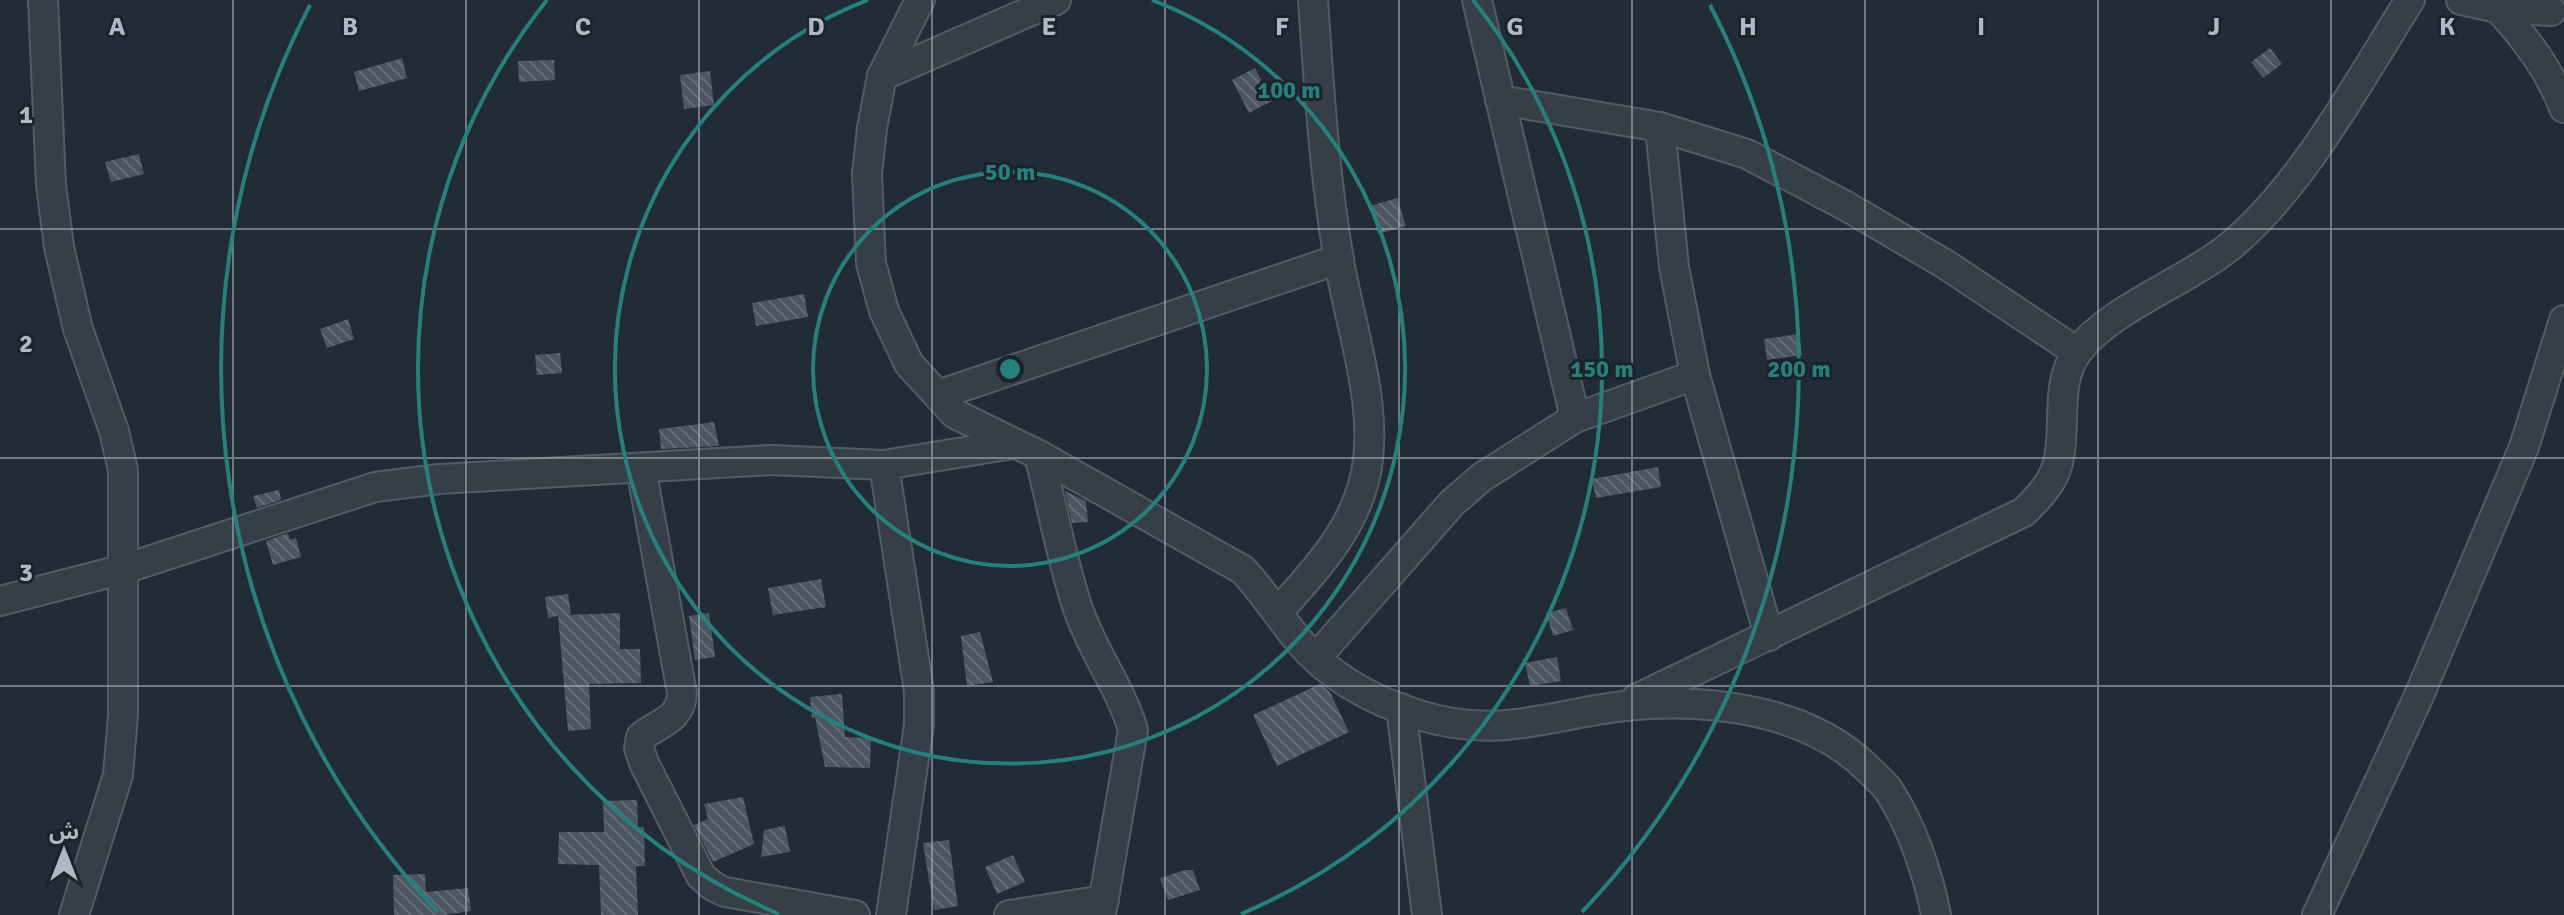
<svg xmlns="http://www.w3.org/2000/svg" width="2564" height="915" font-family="Signika,'Noto Sans Arabic',sans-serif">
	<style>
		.building { fill: url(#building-back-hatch) }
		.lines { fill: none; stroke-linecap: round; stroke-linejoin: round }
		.minor-casing { stroke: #535c64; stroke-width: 32 }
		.minor { stroke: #363e47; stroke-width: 28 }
		.grid { fill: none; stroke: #b0b9c3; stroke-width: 2; stroke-opacity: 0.55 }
		.ring { fill: none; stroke: #27807b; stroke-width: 4 }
		.grid-label { font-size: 26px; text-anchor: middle; font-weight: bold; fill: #b0b9c3; stroke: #1b232b; stroke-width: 6; stroke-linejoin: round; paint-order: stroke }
		.centre { fill: #27807b; stroke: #1b232b; stroke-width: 4 }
		.ring-label { font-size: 24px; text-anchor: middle; font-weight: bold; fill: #27807b; stroke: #1b232b; stroke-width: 6; stroke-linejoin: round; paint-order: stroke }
	</style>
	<defs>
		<pattern id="building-back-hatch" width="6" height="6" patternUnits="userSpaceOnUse" patternTransform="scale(2)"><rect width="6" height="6" fill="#4b5661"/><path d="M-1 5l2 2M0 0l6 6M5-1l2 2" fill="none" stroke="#626c76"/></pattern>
	</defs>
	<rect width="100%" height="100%" fill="#222c36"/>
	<g class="building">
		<polygon points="2270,48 2282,64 2263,78 2251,62"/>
		<polygon points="402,58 407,78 359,91 354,72"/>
		<polygon points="554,60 555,80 519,82 518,61"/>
		<polygon points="1255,68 1272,101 1249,113 1232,80"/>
		<polygon points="710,71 714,105 684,109 680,75"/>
		<polygon points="139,154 144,174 111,182 105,162"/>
		<polygon points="1397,198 1406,226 1378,234 1370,206"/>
		<polygon points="804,294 808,317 756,326 752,303"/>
		<polygon points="348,319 354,339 327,348 320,329"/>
		<polygon points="1799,334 1802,355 1767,360 1764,339"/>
		<polygon points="560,353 562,373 537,375 535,355"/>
		<polygon points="714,422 719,446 661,449 659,429"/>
		<polygon points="1658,467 1661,487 1596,498 1592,479"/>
		<polygon points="279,490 281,500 257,508 253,496"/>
		<polygon points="1065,491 1086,501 1088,522 1072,523"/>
		<polygon points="288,533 290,540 296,538 301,557 273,565 266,541"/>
		<polygon points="821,579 826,607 773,615 768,588"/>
		<polygon points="568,594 571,614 568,615 620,613 620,649 640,649 641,683 589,684 591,729 568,731 558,616 548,618 545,597"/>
		<polygon points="1566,608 1573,630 1553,636 1546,613"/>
		<polygon points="709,613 715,657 695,660 689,616"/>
		<polygon points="980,632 993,682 967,686 961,636"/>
		<polygon points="1557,657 1561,681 1530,686 1525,663"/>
		<polygon points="1320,684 1330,692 1349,732 1277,766 1253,715"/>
		<polygon points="842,694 845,737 871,738 870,768 825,767 815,717 812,718 810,697"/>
		<polygon points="743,797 754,844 713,862 694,825 708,819 704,804"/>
		<polygon points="637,800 638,827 644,827 645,866 636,866 638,915 601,915 599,865 558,864 559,832 604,832 603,801"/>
		<polygon points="785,826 790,852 761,857 764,830"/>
		<polygon points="949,840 958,906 934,910 923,843"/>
		<polygon points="1013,855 1025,882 997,894 985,867"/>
		<polygon points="1185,870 1193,870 1200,890 1168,900 1160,878"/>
		<polygon points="425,874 426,892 468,888 471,911 445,915 394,915 393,875"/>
	</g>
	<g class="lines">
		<defs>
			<g id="minor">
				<polyline points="43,0 51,185 59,247 78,329 114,431 123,470 123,715 118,775 74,915"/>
				<path d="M920,0L882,76L872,128L867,174L871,263L884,311L909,364L955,414L1039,455L1243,570C1264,593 1280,618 1299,641C1330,678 1376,702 1422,716C1501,739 1548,715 1624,706C1706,698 1807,708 1868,769C1875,776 1884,783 1889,791C1912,826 1928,874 1936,915"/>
				<polyline points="1477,0 1575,418"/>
				<polyline points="2461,0 2498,8 2551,11"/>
				<path d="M2498,8C2526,39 2549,69 2564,108"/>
				<polyline points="882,76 1056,0"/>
				<polyline points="1500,100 1660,127 1747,154 1846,206 1945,264 2077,352"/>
				<polyline points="1660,127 1674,267 1695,375 1769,636"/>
				<polyline points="938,395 1339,259"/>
				<path d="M1039,455C1052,505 1061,557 1077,606C1091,649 1120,686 1133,730L1101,915"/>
				<polyline points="884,465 919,691 919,725 891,915"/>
				<path d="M641,468L682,693C681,720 660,722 641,737L639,748L644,763L701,876L714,887L725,892L855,915"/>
				<polyline points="0,601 124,569 375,487 439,479 771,460 884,465 1013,444"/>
				<path d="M1278,612C1313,573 1351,533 1364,481C1382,412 1350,328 1339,260C1324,174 1319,86 1313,0"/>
				<polyline points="1316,658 1452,503 1482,477 1575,418 1695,375"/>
				<path d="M1636,699L2024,512C2038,498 2053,483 2058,463C2067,426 2054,383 2078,351C2110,309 2185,282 2228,248C2302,188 2359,80 2410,0"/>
				<polyline points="1401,708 1427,915"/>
				<polyline points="1009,915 1104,900"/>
				<polyline points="2317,915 2418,698 2524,447 2564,320"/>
			</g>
		</defs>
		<use href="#minor" class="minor-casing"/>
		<use href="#minor" class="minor"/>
	</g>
	<path class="grid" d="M233,0V915M466,0V915M699,0V915M932,0V915M1165,0V915M1399,0V915M1632,0V915M1865,0V915M2098,0V915M2331,0V915M0,229H2564M0,458H2564M0,686H2564"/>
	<g class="ring">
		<circle cx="1010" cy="369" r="197"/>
		<path d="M1152 0A395 395 0 1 1 868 0"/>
		<path d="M779 914A592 592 0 0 1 547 0M1473 0A592 592 0 0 1 1241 914"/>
		<path d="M438 912A789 789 0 0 1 310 5M1710 5A789 789 0 0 1 1582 912"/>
	</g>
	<g class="grid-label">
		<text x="117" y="35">A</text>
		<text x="350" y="35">B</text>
		<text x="583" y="35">C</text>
		<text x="816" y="35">D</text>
		<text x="1049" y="35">E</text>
		<text x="1282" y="35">F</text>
		<text x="1515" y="35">G</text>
		<text x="1748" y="35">H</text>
		<text x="1981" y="35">I</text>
		<text x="2214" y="35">J</text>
		<text x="2447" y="35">K</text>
		<text x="26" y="123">1</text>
		<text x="26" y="352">2</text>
		<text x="26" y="581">3</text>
	</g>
	<circle cx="1010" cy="369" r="12" class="centre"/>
	<g class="ring-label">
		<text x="1289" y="98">100 m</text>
		<text x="1010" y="180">50 m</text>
		<text x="1602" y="377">150 m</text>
		<text x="1799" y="377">200 m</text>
	</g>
	<g transform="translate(64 851)" stroke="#1b232b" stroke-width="6" paint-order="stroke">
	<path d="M0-6L14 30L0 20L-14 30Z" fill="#b0b9c3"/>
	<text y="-12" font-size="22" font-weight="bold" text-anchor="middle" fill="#b0b9c3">ش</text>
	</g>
</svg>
